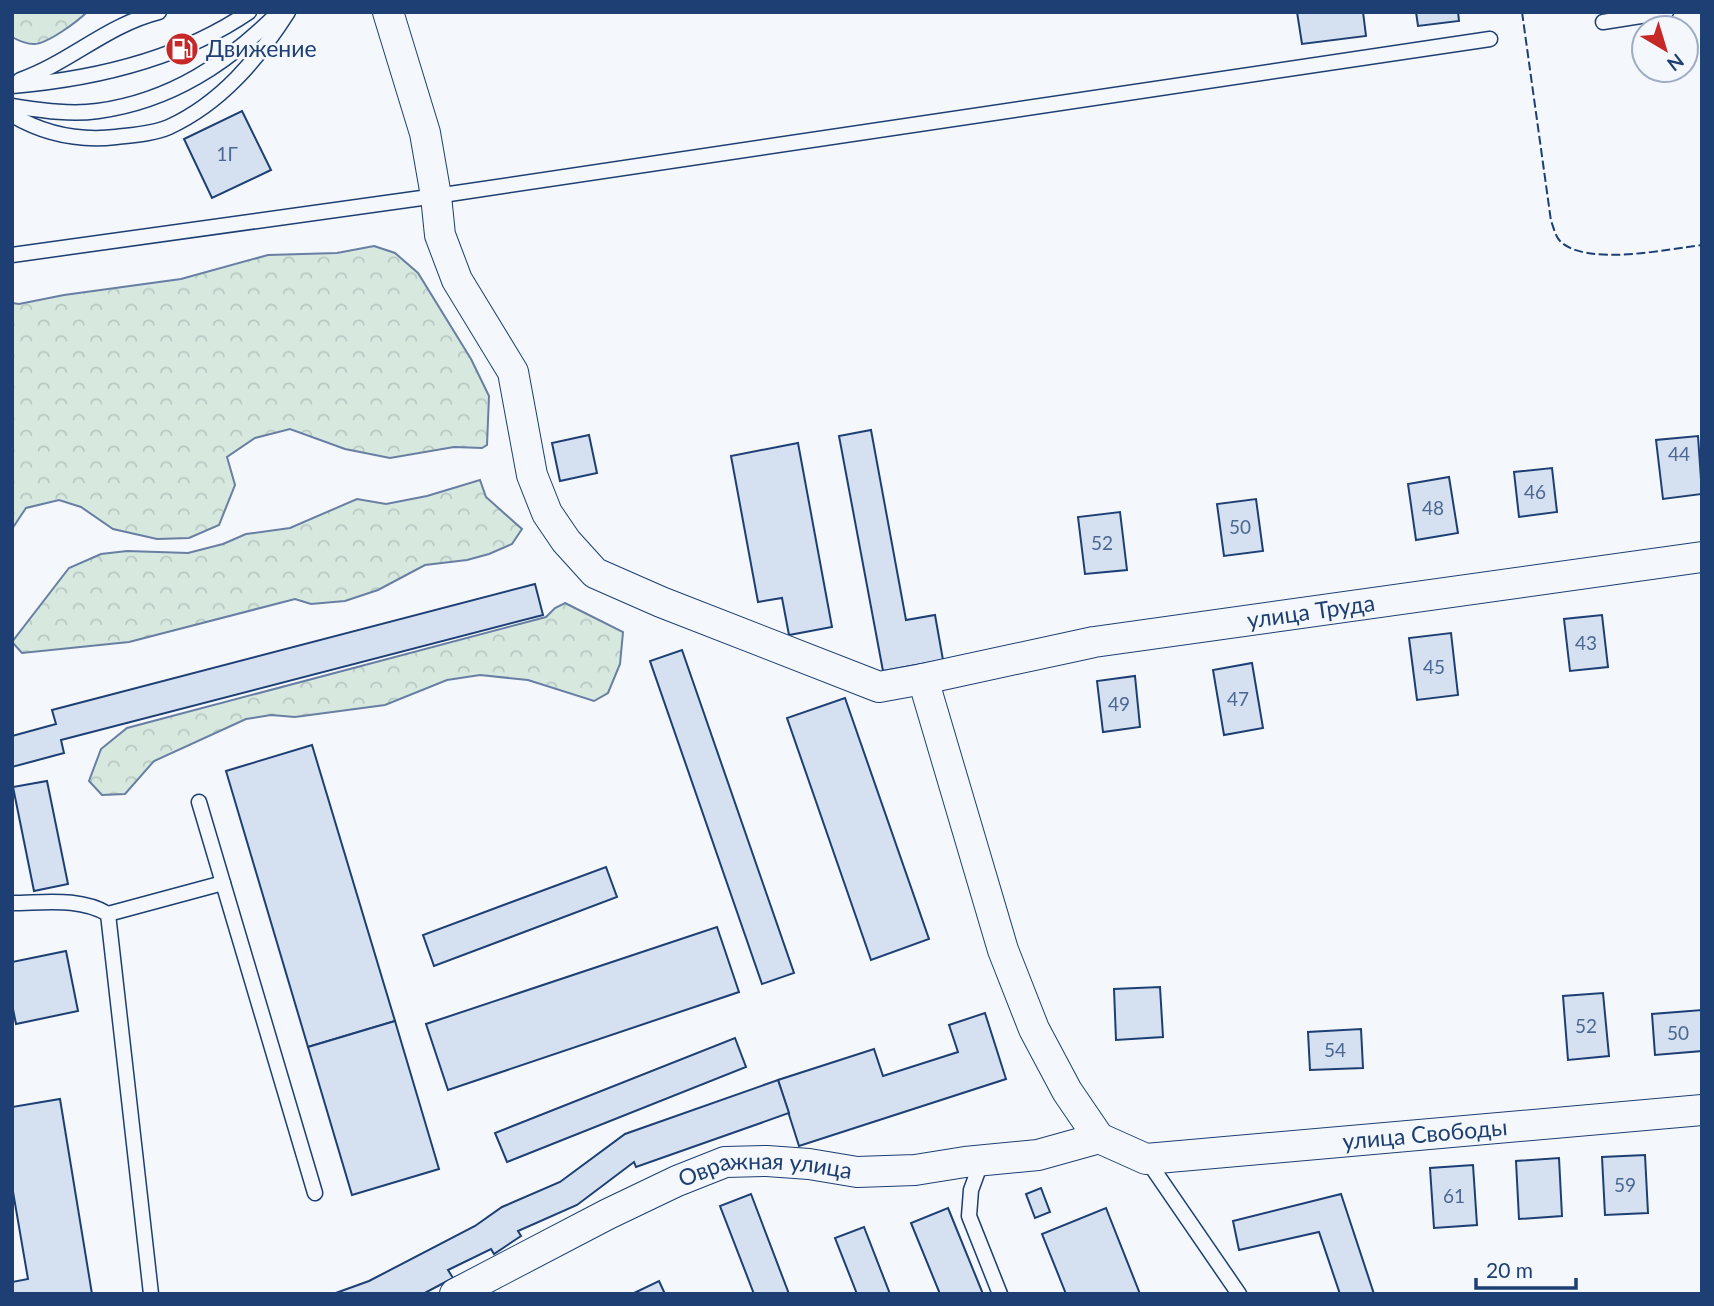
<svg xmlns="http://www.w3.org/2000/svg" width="1714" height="1306" font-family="Lato,sans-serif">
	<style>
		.forest { fill: url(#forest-crowns); stroke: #687fa3; stroke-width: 2 }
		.building { fill: #d5e0f0; stroke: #1d3f73; stroke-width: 2 }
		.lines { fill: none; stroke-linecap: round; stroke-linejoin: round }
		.service-casing { stroke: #1d3f73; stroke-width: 17 }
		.minor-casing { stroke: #1d3f73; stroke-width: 32 }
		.service { stroke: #f4f7fb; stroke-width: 14 }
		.minor { stroke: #f4f7fb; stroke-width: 30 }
		.fence { stroke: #1d3f73; stroke-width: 2; stroke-dasharray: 9 3.5; stroke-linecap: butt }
		.labels { text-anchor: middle; stroke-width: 5; stroke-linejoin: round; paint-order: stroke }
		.number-label { font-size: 19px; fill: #4b6792 }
		.poi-label { font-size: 23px; fill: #1d3f73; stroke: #f4f7fb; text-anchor: start }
		.street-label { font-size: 23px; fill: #1d3f73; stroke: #f4f7fb }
	</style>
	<defs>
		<pattern id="forest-crowns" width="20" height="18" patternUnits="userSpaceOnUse" patternTransform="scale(1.75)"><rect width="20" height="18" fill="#d7e8df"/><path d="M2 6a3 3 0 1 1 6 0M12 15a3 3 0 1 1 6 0" fill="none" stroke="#b8c8c3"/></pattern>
	</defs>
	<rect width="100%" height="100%" fill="#f4f7fb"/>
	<g class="forest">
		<path d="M12,12H87C77,22 47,44 34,44C26,44 19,41 12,37Z"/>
		<polygon points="374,246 395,253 418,273 471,359 489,396 487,445 482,448 454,447 390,458 345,449 290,429 255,438 227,457 235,485 219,525 189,538 157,539 113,529 81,507 59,500 26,508 12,529 12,303 19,304 64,295 181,279 268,255 337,253"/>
		<polygon points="480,480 486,497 522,529 512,544 489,554 467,560 425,565 378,590 345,601 311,604 295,599 129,642 22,653 12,642 69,568 101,554 127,551 188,553 223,544 246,534 290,528 357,499 386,504 427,496"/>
		<polygon points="565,603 623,632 620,664 608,693 594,701 528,680 480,675 447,680 385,705 295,717 271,715 246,719 154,761 125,794 102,795 89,781 101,749 127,728 546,617 555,608"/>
	</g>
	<g class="building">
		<polygon points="1297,12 1363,12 1366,36 1302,44"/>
		<polygon points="1416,12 1458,12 1459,21 1418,26"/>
		<polygon points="242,111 271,170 212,198 184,139"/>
		<polygon points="871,430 906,620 935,615 943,660 883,671 839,436"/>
		<polygon points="589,435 597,473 560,481 552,443"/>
		<polygon points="1698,436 1702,494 1663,499 1656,440"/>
		<polygon points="798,443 832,627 789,635 782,598 758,602 731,456"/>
		<polygon points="1552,468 1557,512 1519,517 1514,472"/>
		<polygon points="1449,477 1458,533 1416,540 1408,484"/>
		<polygon points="1256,499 1263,551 1224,556 1217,504"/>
		<polygon points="1120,512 1127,570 1085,574 1078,517"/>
		<polygon points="535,584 543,615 61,740 64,753 12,767 12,736 56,724 52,710"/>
		<polygon points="1602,615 1608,667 1570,671 1564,619"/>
		<polygon points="1451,633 1458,695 1417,700 1409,638"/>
		<polygon points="682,650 794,973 762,984 650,661"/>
		<polygon points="1252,663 1263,728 1224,735 1213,670"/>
		<polygon points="1135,676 1140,727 1103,732 1097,681"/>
		<polygon points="845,698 929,939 871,960 787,718"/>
		<polygon points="312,745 395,1021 308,1047 226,771"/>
		<polygon points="47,781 68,884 34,891 13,787"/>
		<polygon points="606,867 617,897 434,966 423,935"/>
		<polygon points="717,927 739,992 448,1090 426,1024"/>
		<polygon points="66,951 78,1011 16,1024 12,1004 12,962"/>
		<polygon points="1160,987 1163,1037 1116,1040 1114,989"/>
		<polygon points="1603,993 1609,1056 1568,1060 1563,996"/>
		<polygon points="1702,1010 1702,1051 1655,1055 1652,1014"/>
		<polygon points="985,1013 1006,1079 799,1146 778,1080 874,1049 883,1076 958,1052 949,1025"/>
		<polygon points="395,1021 439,1169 352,1195 308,1047"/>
		<polygon points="1361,1029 1363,1068 1310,1070 1308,1032"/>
		<polygon points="735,1038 746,1067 507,1162 495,1133"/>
		<polygon points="778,1080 789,1113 636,1167 634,1162 577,1205 518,1231 521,1236 494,1254 491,1249 448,1270 453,1278 423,1294 333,1294 369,1281 475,1226 502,1207 560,1182 625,1134"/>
		<polygon points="60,1099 92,1294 12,1294 12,1282 28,1279 12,1186 12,1107"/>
		<polygon points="1645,1155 1648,1213 1605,1215 1602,1157"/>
		<polygon points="1559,1158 1562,1216 1519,1219 1516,1161"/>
		<polygon points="1473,1165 1477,1225 1434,1228 1430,1168"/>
		<polygon points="1041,1188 1050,1212 1035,1218 1026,1194"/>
		<polygon points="751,1194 789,1294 754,1294 720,1206"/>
		<polygon points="1341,1194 1374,1294 1340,1294 1319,1232 1239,1250 1233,1221"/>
		<polygon points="948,1208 983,1294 940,1294 911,1223"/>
		<polygon points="1106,1208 1140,1294 1066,1294 1042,1234"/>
		<polygon points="864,1227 890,1294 857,1294 835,1238"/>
		<polygon points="659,1281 665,1294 632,1294"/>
	</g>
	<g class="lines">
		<defs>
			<g id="service">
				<polyline points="1603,22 1666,12"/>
				<path d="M20,80C69,63 107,25 159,12"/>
				<path d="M12,86C95,79 180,59 249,12"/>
				<path d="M12,106C40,110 69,115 98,111C171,101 228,63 279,12"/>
				<path d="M12,115C44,134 80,141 116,137C133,135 153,134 169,127C221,103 258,59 288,12"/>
				<polyline points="12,255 436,196 1490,39"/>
				<polyline points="199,802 315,1193"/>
				<path d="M12,903C44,903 79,897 108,914L151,1294"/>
				<polyline points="108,914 223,883"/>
				<polyline points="982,1160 971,1190 969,1216 1000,1294"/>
				<polyline points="1147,1160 1239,1294"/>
			</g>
			<g id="minor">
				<path id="s1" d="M388,12L425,133L436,196L440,235L457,280L513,372L532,475L547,513L566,541L595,573L661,602L879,687L923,679L1094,642L1702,557"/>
				<path id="s2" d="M923,679L1003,950L1034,1029L1067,1091L1099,1138L1146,1159L1702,1110"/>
				<path id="s3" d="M455,1294L608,1214L677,1181L725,1162L767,1161L809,1164L857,1172L915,1170L965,1162L1038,1155L1099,1138"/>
			</g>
		</defs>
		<use href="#service" class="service-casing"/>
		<use href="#minor" class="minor-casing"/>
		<use href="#service" class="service"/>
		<use href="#minor" class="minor"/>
		<path class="fence" d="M1522,12L1551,221C1554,228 1555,236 1560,241C1586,267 1668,249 1702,245"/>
	</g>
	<defs>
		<symbol id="fuel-disc" viewBox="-11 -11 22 22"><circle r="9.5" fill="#c62828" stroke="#f4f7fb"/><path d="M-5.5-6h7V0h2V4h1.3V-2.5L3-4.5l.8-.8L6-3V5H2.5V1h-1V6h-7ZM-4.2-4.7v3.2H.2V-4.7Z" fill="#fff"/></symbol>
	</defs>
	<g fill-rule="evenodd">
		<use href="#fuel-disc" x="163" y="30" width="38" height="38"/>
	</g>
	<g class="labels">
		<g class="number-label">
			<text x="227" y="161">1Г</text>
			<text x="1679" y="461">44</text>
			<text x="1535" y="499">46</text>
			<text x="1433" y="515">48</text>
			<text x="1240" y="534">50</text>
			<text x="1102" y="550">52</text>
			<text x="1586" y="650">43</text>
			<text x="1434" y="674">45</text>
			<text x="1238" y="706">47</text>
			<text x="1119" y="711">49</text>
			<text x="1586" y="1033">52</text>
			<text x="1678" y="1040">50</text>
			<text x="1335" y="1057">54</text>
			<text x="1625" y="1192">59</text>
			<text x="1454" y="1203">61</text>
		</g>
		<g class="poi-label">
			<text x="206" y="57">Движение</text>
		</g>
		<g class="street-label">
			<text dy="8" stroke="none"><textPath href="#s1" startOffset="1353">улица Труда</textPath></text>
			<text dy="8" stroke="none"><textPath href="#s2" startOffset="826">улица Свободы</textPath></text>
			<text dy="8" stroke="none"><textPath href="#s3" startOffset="340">Овражная улица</textPath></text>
		</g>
	</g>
	<rect width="1714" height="1306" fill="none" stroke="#1d3f73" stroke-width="28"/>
	<g transform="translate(1665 49) rotate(142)"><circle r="33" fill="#f4f7fb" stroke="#9eadc5" stroke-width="2"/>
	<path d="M0-5L12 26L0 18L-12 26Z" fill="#c62828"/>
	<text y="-10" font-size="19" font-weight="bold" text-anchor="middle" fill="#1d3f73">N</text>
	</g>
	<path d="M1476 1278v10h100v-10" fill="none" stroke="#1d3f73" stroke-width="3.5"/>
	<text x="1486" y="1278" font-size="21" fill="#1d3f73" stroke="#f4f7fb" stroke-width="5" paint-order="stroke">20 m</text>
</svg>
